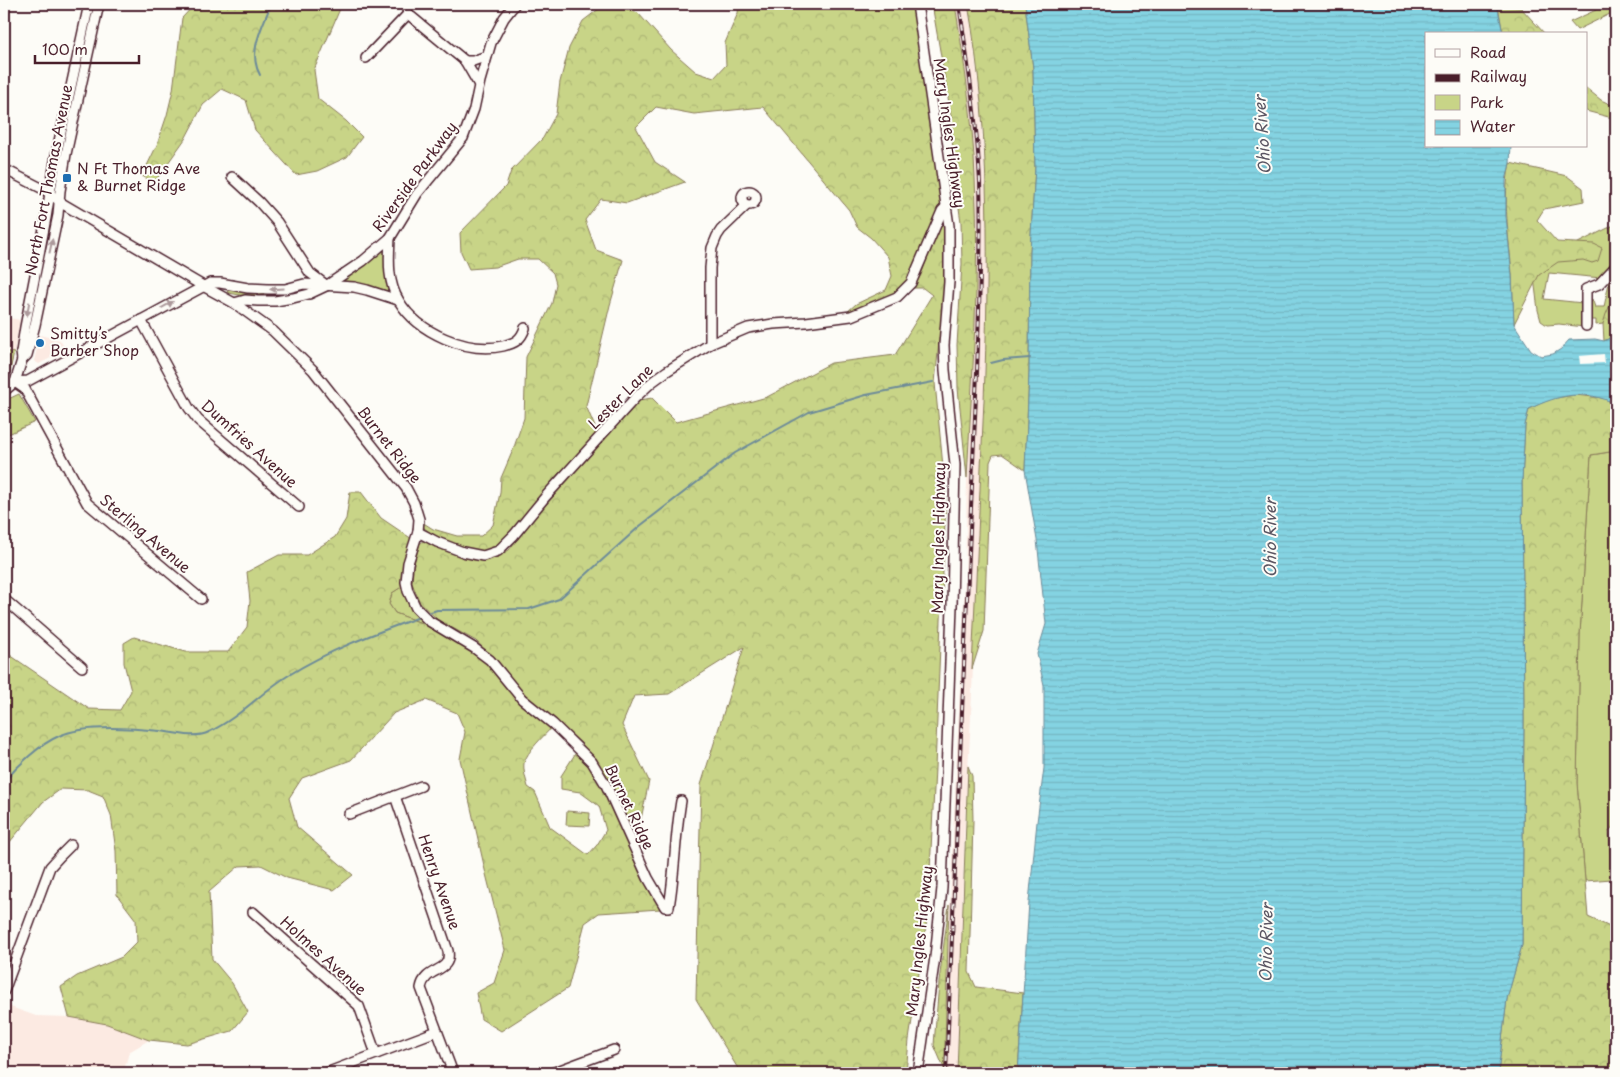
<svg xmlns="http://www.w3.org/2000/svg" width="1620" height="1077" font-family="'Playpen Sans',sans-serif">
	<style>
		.built { fill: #fceae2 }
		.green { fill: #c8d487; stroke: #897a59 }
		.forest { fill: url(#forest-crowns); stroke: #897a59 }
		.water { fill: url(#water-rules); stroke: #6d8b99 }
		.pier { fill: #fdfcf7 }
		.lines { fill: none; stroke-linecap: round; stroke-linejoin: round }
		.stream { stroke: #6d8b99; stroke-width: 2 }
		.minor-casing { stroke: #4a1f2b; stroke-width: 12 }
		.minor { stroke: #fdfcf7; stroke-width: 9 }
		.rail-casing { stroke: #4a1f2b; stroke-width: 4 }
		.rail { stroke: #fdfcf7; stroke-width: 2; stroke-dasharray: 5.5; stroke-linecap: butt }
		.oneway { fill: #ac999b }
		.poi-dot { fill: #1f6fb2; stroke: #fdfcf7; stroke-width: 2 }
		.labels { text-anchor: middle; stroke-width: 4; stroke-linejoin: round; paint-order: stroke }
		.street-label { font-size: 15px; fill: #4a1f2b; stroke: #fdfcf7 }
		.poi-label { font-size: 15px; fill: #4a1f2b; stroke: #fdfcf7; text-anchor: start }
		.water-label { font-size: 16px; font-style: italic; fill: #5b5562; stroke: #fdfcf7 }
	</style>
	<defs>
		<pattern id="forest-crowns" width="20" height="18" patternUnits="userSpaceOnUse" patternTransform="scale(1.25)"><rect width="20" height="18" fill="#c8d487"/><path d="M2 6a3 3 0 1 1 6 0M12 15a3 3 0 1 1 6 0" fill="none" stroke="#adb675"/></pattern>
		<pattern id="water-rules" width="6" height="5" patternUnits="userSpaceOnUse" patternTransform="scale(1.25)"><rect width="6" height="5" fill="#84d3e2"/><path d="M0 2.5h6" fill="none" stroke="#74b5c2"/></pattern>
	</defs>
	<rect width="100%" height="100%" fill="#fdfcf7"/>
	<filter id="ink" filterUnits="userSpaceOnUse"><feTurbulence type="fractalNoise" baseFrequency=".02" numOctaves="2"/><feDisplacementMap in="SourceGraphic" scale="10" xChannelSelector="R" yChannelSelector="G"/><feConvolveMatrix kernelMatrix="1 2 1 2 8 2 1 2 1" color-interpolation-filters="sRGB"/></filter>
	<g filter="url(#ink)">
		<g class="built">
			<polygon points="955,4 968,4 980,96 987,214 987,315 971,717 965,822 957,1073 946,1073 945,1046 947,964 965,580 967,478 974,325 976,226 975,177 962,50"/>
			<polygon points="4,317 20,320 14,353 4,351"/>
			<polygon points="40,335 60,340 66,350 39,364 34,361"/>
			<polygon points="5,1005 36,1016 69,1017 107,1024 149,1040 129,1052 124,1071 119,1073 9,1073 4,1068"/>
		</g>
		<g class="green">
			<polygon points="1600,4 1616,4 1616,11 1577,30 1570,22 1596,10 1595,7"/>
			<polygon points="1616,224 1616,262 1601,278 1549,273 1544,299 1583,303 1584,327 1559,324 1547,325 1541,321 1538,310 1534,278 1542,261"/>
			<polygon points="382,248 386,249 389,291 387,293 358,284 340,282 339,280"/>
			<polygon points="1616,268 1616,282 1611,303 1603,324 1596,325 1596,320 1590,320 1589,297 1592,299 1595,307 1604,307 1610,278"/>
			<path d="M229,289C252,293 277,297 300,289L303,291V292C275,298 257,299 229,293L227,292Z"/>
			<polygon points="4,351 14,353 9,375 4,380"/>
			<polygon points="19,394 35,422 4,436 4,401"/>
			<polygon points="1616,451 1616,823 1609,831 1612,879 1585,881 1577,783 1580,634 1591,455"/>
			<path d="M403,586C410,609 413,612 432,627L395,613L389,604L392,593Z"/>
			<polygon points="567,811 590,813 589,826 566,825"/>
		</g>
		<g class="forest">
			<polygon points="195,4 342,4 314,70 318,99 346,121 362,137 347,157 317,171 296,175 255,130 246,100 222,89 203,105 185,139 156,180 148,179 142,176 157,145 167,115 173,90 182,18"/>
			<polygon points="739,4 914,4 943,202 911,278 895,293 870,305 853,312 847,312 856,304 886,290 892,276 888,257 871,238 857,227 849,210 763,107 694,114 656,107 636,127 655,162 685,182 627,203 601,199 585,220 596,250 623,260 610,305 586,406 598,434 558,474 512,534 499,545 486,551 473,551 441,540 424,528 422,522 433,529 457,536 481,536 493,525 500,493 501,478 513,450 524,418 526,357 552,303 556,284 553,273 538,259 518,259 495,267 469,269 461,252 460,233 506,186 511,171 543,138 556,114 560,82 569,48 583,21 600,8 619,6 638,13 671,50 696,72 714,78 726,65 725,43 738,13"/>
			<path d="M932,4H955C964,61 973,119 975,178C980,277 972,378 967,478L958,388L957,345L962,264L961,222L954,173L951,115Z"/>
			<path d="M968,4H1025L1033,68L1035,167L1030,252L1029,373L1025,470L1002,454L993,455L990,462L984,631L972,669C976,579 980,490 984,400C989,268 991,135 968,4Z"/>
			<polygon points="1498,6 1521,8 1545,34 1503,34"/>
			<polygon points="1586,88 1601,100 1616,107 1616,119 1586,111"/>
			<path d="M1510,163L1567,176L1583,188L1584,201L1544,209L1537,220L1557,242L1594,244L1602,248L1598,261L1592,263L1583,260L1558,262L1539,275L1514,324C1513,308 1513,291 1512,274C1509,237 1502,200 1510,163Z"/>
			<polygon points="944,211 946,250 944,290 935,383 946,498 935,768 928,912 909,1040 906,1073 739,1073 740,1072 696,999 701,785 744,647 669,694 634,696 622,725 649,781 636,843 606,774 581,743 520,690 501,665 476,641 438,620 420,603 412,583 413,567 420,543 424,541 474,560 492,559 509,550 528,525 640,400 652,398 676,422 767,397 831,363 895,355 932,295 923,288 913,288 921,275"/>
			<polygon points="1616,282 1616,335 1604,341 1603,324 1606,314 1611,303"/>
			<polygon points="1575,395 1603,398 1616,404 1616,451 1591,455 1580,634 1577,783 1588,917 1610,927 1616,925 1616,1073 1498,1073 1507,999 1522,945 1524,720 1522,481 1525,425 1529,409 1550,399"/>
			<path d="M350,492H361L381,518L412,539L402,572L403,586L392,593L389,604L395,613L432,627L485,659L552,727C544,736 527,751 524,763C523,771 526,779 528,787L535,792L550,827L588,855L597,845L606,830L599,806L580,792L561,789V776L577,751C597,770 605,797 617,821C631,849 645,877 660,905V909L599,913L585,923L568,988L501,1031L481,1019L476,993L494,983L505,950L485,870L460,759L465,732L457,713L426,700L394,713L351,760L302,778L289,798L297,827L353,875L334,890L287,878L261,865L239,866L209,892L212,959L232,983L248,1012L232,1031L187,1044L149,1040L107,1024L69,1017L61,987L77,976L122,957L137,942L136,920L117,895L116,851L111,815L103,796L88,790L61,789L43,802L4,849V651L89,709L120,710L131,691L124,663V643L134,637L186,652H228L247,627L250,601L247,572L279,555H307L335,537L346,519Z"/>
			<polygon points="968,766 972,776 973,821 969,972 976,987 1023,993 1018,1073 957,1073"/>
			<polygon points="949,905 945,1046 946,1073 934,1045 939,982"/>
		</g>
		<path class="water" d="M1025,4H1497L1503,34H1426V146H1511L1510,163L1506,181V216L1512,276L1514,324L1531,350L1541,356L1553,354L1561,349L1569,340L1595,339L1604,341L1616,335V404C1585,389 1560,394 1529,409L1525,425L1522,481L1524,720L1522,945L1507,999L1498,1073H1018L1029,902L1037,822L1044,768V685L1037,654L1046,624L1037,540L1025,470L1029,373L1030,252L1035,167L1033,68Z"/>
		<polygon class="pier" points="1604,354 1605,363 1580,364 1579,356"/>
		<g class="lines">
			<g class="stream">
				<path d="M260,75C247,52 263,26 271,4"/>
				<polyline points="991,363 1003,360 1030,358"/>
				<polyline points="428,613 437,610 529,609 559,599 640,526 735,453 809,412 866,395 933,382"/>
				<path d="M4,782C17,766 40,744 59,736C85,724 132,728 160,731C175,733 195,739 209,732C239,718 261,692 289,675C329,650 373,634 417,618"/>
			</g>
			<defs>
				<g id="minor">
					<polyline points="406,4 408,14 465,61 479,85"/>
					<polyline points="917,4 949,226 949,282 944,345 945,370 955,465 952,606 942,888 935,957 918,1073"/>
					<polyline points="366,58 408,14"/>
					<polyline points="465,61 473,61 487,56"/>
					<path d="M4,169L45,190L63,204L203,286L234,303L273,331L313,370L406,488L414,503L419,519L418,532L408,563L406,582L408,591L416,608L429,621L474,648L490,660L522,699L553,724L592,762L606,785L648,878L665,907H669C675,872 675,836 681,801"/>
					<polyline points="232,177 259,202 277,222 310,273 326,285"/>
					<circle cx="749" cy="198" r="7"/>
					<path d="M390,238C389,259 387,282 399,301C418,333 468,354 503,346C515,343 521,340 525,328"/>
					<polyline points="234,303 245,300 258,301 275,301 293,298 309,294 326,286 363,261 390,238 417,194 463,138 474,109 480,81 491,43 504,18 515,4"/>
					<polyline points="141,320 189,408 198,420 299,507"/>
					<polyline points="1586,326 1586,289 1599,284 1616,266"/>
					<polyline points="710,344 710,268 712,248 717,236 721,230 747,205"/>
					<polyline points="22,360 27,355 35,325 58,215 60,191 66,154 99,4"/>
					<polyline points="15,382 28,381 210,283 220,283 248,288 268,289 285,289 304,284 354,287 367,290 398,300"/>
					<polyline points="15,382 25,389 28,395 87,503 201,599"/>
					<polyline points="4,391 15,382 22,360 21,352 25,327 46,218 56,155 89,4"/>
					<polyline points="418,532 437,542 463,552 483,556 498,551 514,535 546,496 635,398 652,382 667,371 710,344 748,328 773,324 806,322 851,316 897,297 911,283 942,211 947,206"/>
					<polyline points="4,599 82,667"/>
					<path d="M395,796L448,951C452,974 425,966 421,988L453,1073"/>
					<polyline points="349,814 421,786"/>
					<polyline points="253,912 359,1006 376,1054"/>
					<polyline points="4,991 50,867 60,856 71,845"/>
					<polyline points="326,1073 437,1031"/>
					<polyline points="552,1073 614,1050"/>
				</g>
			</defs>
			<use href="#minor" class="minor-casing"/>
			<use href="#minor" class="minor"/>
			<defs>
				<path id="rail" d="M946,1073L977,372C979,309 982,245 980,182C977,122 968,63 959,4"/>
			</defs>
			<use href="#rail" class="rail-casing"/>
			<use href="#rail" class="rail"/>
		</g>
		<defs><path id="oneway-solid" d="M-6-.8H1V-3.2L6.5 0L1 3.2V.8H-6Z" transform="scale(1.25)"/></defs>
		<g class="oneway">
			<use href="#oneway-solid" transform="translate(51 246) rotate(-78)"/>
			<use href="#oneway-solid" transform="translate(277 289) rotate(177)"/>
			<use href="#oneway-solid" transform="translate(167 305) rotate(-29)"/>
			<use href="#oneway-solid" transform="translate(28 309) rotate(100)"/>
		</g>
	</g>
	<g class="poi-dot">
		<rect x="62" y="173" width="10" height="10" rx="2.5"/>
		<circle cx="40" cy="343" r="5"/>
	</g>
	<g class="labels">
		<g class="street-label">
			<text transform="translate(949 133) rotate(82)" y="5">Mary Ingles Highway</text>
			<text transform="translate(415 177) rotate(-54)" y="5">Riverside Parkway</text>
			<text transform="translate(49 180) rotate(-79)" y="5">North Fort Thomas Avenue</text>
			<text transform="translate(621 397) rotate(-45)" y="5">Lester Lane</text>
			<text transform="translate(249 444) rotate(42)" y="5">Dumfries Avenue</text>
			<text transform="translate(389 445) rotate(52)" y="5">Burnet Ridge</text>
			<text transform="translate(145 534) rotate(40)" y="5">Sterling Avenue</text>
			<text transform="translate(939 538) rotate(-89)" y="5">Mary Ingles Highway</text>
			<text transform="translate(629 807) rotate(64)" y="5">Burnet Ridge</text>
			<text transform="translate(439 882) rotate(71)" y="5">Henry Avenue</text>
			<text transform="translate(920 941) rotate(-84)" y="5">Mary Ingles Highway</text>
			<text transform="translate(323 956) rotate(42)" y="5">Holmes Avenue</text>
		</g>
		<g class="poi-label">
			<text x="77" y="174">N Ft Thomas Ave<tspan x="77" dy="17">&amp; Burnet Ridge</tspan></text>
			<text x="50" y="339">Smitty’s<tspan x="50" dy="17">Barber Shop</tspan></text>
		</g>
		<g class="water-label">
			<text transform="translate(1262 135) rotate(-94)" y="6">Ohio River</text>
			<text transform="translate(1270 538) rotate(-90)" y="6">Ohio River</text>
			<text transform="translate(1266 943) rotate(-89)" y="6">Ohio River</text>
		</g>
	</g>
	<rect width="1620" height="1077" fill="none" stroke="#fdfcf7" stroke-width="20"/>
	<rect x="10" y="10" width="1600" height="1057" fill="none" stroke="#4a1f2b" stroke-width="2" filter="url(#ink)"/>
	<rect x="1425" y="32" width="162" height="115" fill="#fdfcf7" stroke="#b5a4a5"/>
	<rect x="1435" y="49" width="25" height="8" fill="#fdfcf7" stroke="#b5a4a5"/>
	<text x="1470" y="58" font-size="15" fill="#4a1f2b">Road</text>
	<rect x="1435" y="74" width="25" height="8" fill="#4a1f2b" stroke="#b5a4a5"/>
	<text x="1470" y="82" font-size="15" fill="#4a1f2b">Railway</text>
	<rect x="1435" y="95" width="25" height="15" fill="#c8d487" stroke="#b5a4a5"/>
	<text x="1470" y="108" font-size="15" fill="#4a1f2b">Park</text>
	<rect x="1435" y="120" width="25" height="15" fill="url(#water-rules)" stroke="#b5a4a5"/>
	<text x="1470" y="132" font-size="15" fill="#4a1f2b">Water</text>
	<path d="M35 55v8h104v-8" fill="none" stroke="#4a1f2b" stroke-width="2.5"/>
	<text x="42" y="55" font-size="15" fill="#4a1f2b" stroke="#fdfcf7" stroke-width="4" paint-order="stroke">100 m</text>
</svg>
